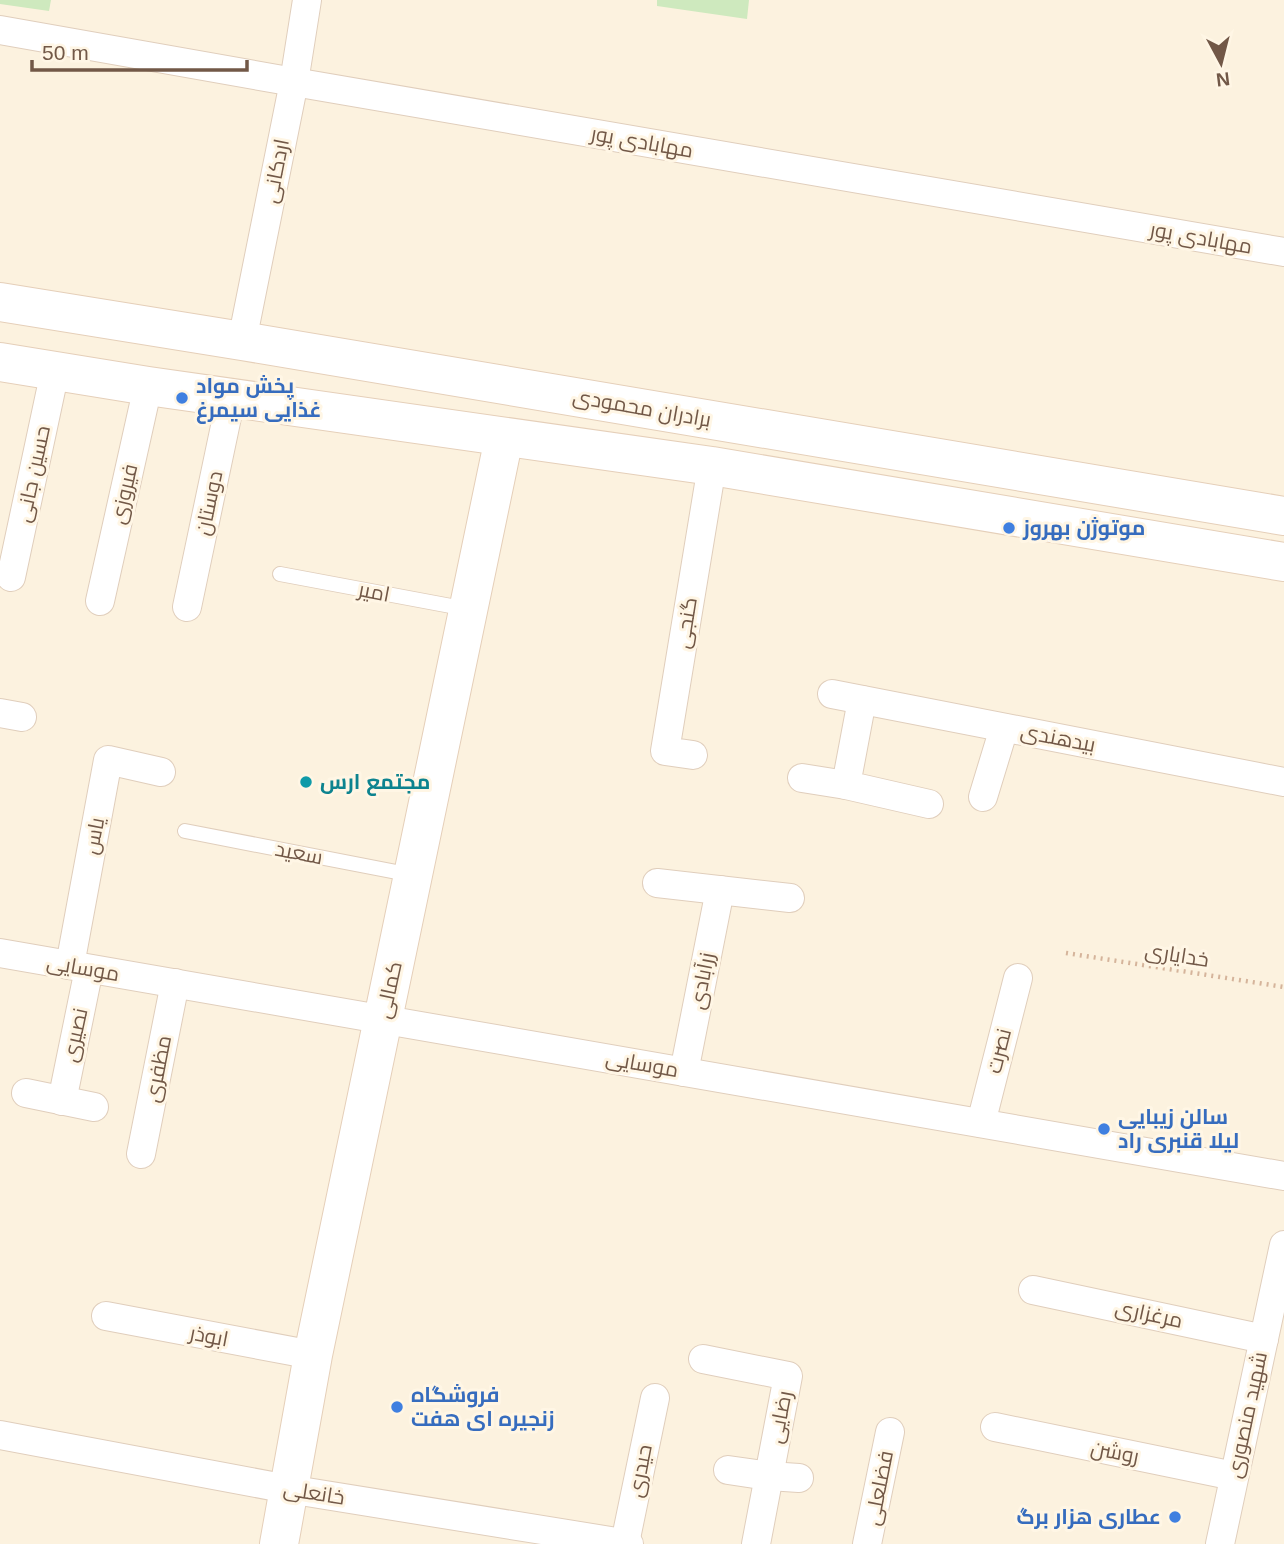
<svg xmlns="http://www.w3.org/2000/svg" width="1284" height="1544" font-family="Helvetica,Cairo,sans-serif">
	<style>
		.green { fill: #cee9be }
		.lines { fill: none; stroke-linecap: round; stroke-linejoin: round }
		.lane-casing { stroke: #e0cebc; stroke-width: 16 }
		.street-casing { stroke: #e0cebc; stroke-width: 30 }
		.secondary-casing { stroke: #e5cfb9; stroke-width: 40 }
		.path { stroke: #d5b49b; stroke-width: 4.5; stroke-dasharray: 2 5; stroke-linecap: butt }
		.lane { stroke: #fff; stroke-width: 14 }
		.street { stroke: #fff; stroke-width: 28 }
		.secondary { stroke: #fff; stroke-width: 38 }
		.shop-dot { fill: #3f7fe0; stroke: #fff6e5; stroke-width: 2.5 }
		.culture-dot { fill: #0f9aa8; stroke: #fff6e5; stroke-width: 2.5 }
		.labels { text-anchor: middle; stroke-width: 6; stroke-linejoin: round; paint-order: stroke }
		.street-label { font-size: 21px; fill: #725847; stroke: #fff6e5 }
		.shop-label { font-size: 21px; font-weight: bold; fill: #366cbe; stroke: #fff6e5; text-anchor: start }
		.culture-label { font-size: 21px; font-weight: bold; fill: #0d838f; stroke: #fff6e5; text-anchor: start }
	</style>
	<rect width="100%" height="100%" fill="#fcf2df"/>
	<g class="green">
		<polygon points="0,0 51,0 49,11 0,4"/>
		<polygon points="657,0 749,0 747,19 657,6"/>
	</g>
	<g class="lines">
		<defs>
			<g id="lane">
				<polyline points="280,574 467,609"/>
				<polyline points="185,831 412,875"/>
			</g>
			<g id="street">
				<polyline points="0,30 294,82 1284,252"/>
				<polyline points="242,341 294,82 307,0"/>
				<polyline points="11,577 55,371"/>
				<polyline points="100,601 148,386"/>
				<polyline points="187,607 231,398"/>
				<polyline points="832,694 1284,782"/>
				<polyline points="862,700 846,785 929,804"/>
				<polyline points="0,713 22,717"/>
				<polyline points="693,755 665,751 712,466"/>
				<polyline points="802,778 846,785"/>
				<polyline points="983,797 1004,728"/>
				<polyline points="657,883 790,898"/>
				<polyline points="0,953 1284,1176"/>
				<polyline points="70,965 108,760 161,772"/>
				<polyline points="684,1072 720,890"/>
				<polyline points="26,1093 94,1107"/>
				<polyline points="62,1101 89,969"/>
				<polyline points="981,1123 1018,978"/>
				<polyline points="141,1154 175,983"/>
				<polyline points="1033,1290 1264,1339"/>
				<polyline points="106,1316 313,1355"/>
				<polyline points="703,1359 788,1376 756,1544"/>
				<polyline points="995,1427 1234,1476"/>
				<polyline points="0,1435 288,1489 629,1544"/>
				<polyline points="728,1470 769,1476 799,1478"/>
				<polyline points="625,1543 655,1398"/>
				<polyline points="867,1544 890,1432"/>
				<polyline points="1220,1544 1284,1245"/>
			</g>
			<g id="secondary">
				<polyline points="0,302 242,341 1284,516"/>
				<polyline points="0,362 148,386 712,466 1284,562"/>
				<polyline points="279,1544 313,1355 504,438"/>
			</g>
		</defs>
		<use href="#lane" class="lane-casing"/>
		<use href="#street" class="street-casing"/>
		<use href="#secondary" class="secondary-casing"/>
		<polyline class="path" points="1066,953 1284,987"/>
		<use href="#lane" class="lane"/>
		<use href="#street" class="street"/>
		<use href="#secondary" class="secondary"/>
	</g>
	<g class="shop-dot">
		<circle cx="182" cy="398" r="7"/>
		<circle cx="1009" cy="528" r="7"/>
		<circle cx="1104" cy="1129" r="7"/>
		<circle cx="397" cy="1407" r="7"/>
		<circle cx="1175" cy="1517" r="7"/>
	</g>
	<circle class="culture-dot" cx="306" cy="782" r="7"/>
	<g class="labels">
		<g class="street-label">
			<text transform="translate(642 142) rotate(10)" y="7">مهابادی پور</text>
			<text transform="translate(276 171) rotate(-79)" y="7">اردکانی</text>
			<text transform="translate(1201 238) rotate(10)" y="7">مهابادی پور</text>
			<text transform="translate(642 408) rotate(10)" y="7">برادران محمودی</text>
			<text transform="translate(33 474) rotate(-78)" y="7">حسین جانی</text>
			<text transform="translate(124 494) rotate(-77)" y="7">فیروزی</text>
			<text transform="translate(209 503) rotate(-78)" y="7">دوستان</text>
			<text transform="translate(374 592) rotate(11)" y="7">امیر</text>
			<text transform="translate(686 623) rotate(-81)" y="7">گنجی</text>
			<text transform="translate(1058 738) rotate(11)" y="7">بیدهندی</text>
			<text transform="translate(94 836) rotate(-79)" y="7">یاس</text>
			<text transform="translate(299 853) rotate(11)" y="7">سعید</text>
			<text transform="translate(1177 955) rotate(9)" y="7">خدایاری</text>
			<text transform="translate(83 968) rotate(10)" y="7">موسایی</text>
			<text transform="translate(702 981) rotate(-79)" y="7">زرآبادی</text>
			<text transform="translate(389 990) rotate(-78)" y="7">کمالی</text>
			<text transform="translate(75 1035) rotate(-78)" y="7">نصیری</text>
			<text transform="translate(999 1051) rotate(-76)" y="7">نصرت</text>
			<text transform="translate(642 1064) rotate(10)" y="7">موسایی</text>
			<text transform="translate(158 1069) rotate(-79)" y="7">مظفری</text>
			<text transform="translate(1149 1314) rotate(12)" y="7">مرغزاری</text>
			<text transform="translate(209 1336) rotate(11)" y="7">ابوذر</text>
			<text transform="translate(1247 1415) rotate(-78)" y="7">شهید منصوری</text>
			<text transform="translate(780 1417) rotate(-79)" y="7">رضایی</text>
			<text transform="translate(1115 1452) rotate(11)" y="7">روشن</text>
			<text transform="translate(640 1471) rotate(-79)" y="7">حیدری</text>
			<text transform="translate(879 1488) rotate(-79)" y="7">فضلعلی</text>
			<text transform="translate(314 1493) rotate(9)" y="7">خانعلی</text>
		</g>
		<g class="shop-label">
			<text x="196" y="393">پخش مواد<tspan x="196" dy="24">غذایی سیمرغ</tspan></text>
			<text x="1023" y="535">موتوژن بهروز</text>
			<text x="1118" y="1124">سالن زیبایی<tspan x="1118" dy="24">لیلا قنبری راد</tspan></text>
			<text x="411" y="1402">فروشگاه<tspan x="411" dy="24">زنجیره ای هفت</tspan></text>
			<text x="1161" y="1524" text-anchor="end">عطاری هزار برگ</text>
		</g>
		<g class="culture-label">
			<text x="320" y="789">مجتمع ارس</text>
		</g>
	</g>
	<g transform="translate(1221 63) rotate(173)" stroke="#fff6e5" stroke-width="5" paint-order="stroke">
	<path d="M0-5L12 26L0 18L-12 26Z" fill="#725847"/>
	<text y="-10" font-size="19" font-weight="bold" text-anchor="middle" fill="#725847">N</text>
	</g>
	<path d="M32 60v10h215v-10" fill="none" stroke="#725847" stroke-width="3.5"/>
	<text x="42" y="60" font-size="21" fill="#725847" stroke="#fff6e5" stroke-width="5" paint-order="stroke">50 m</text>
</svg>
